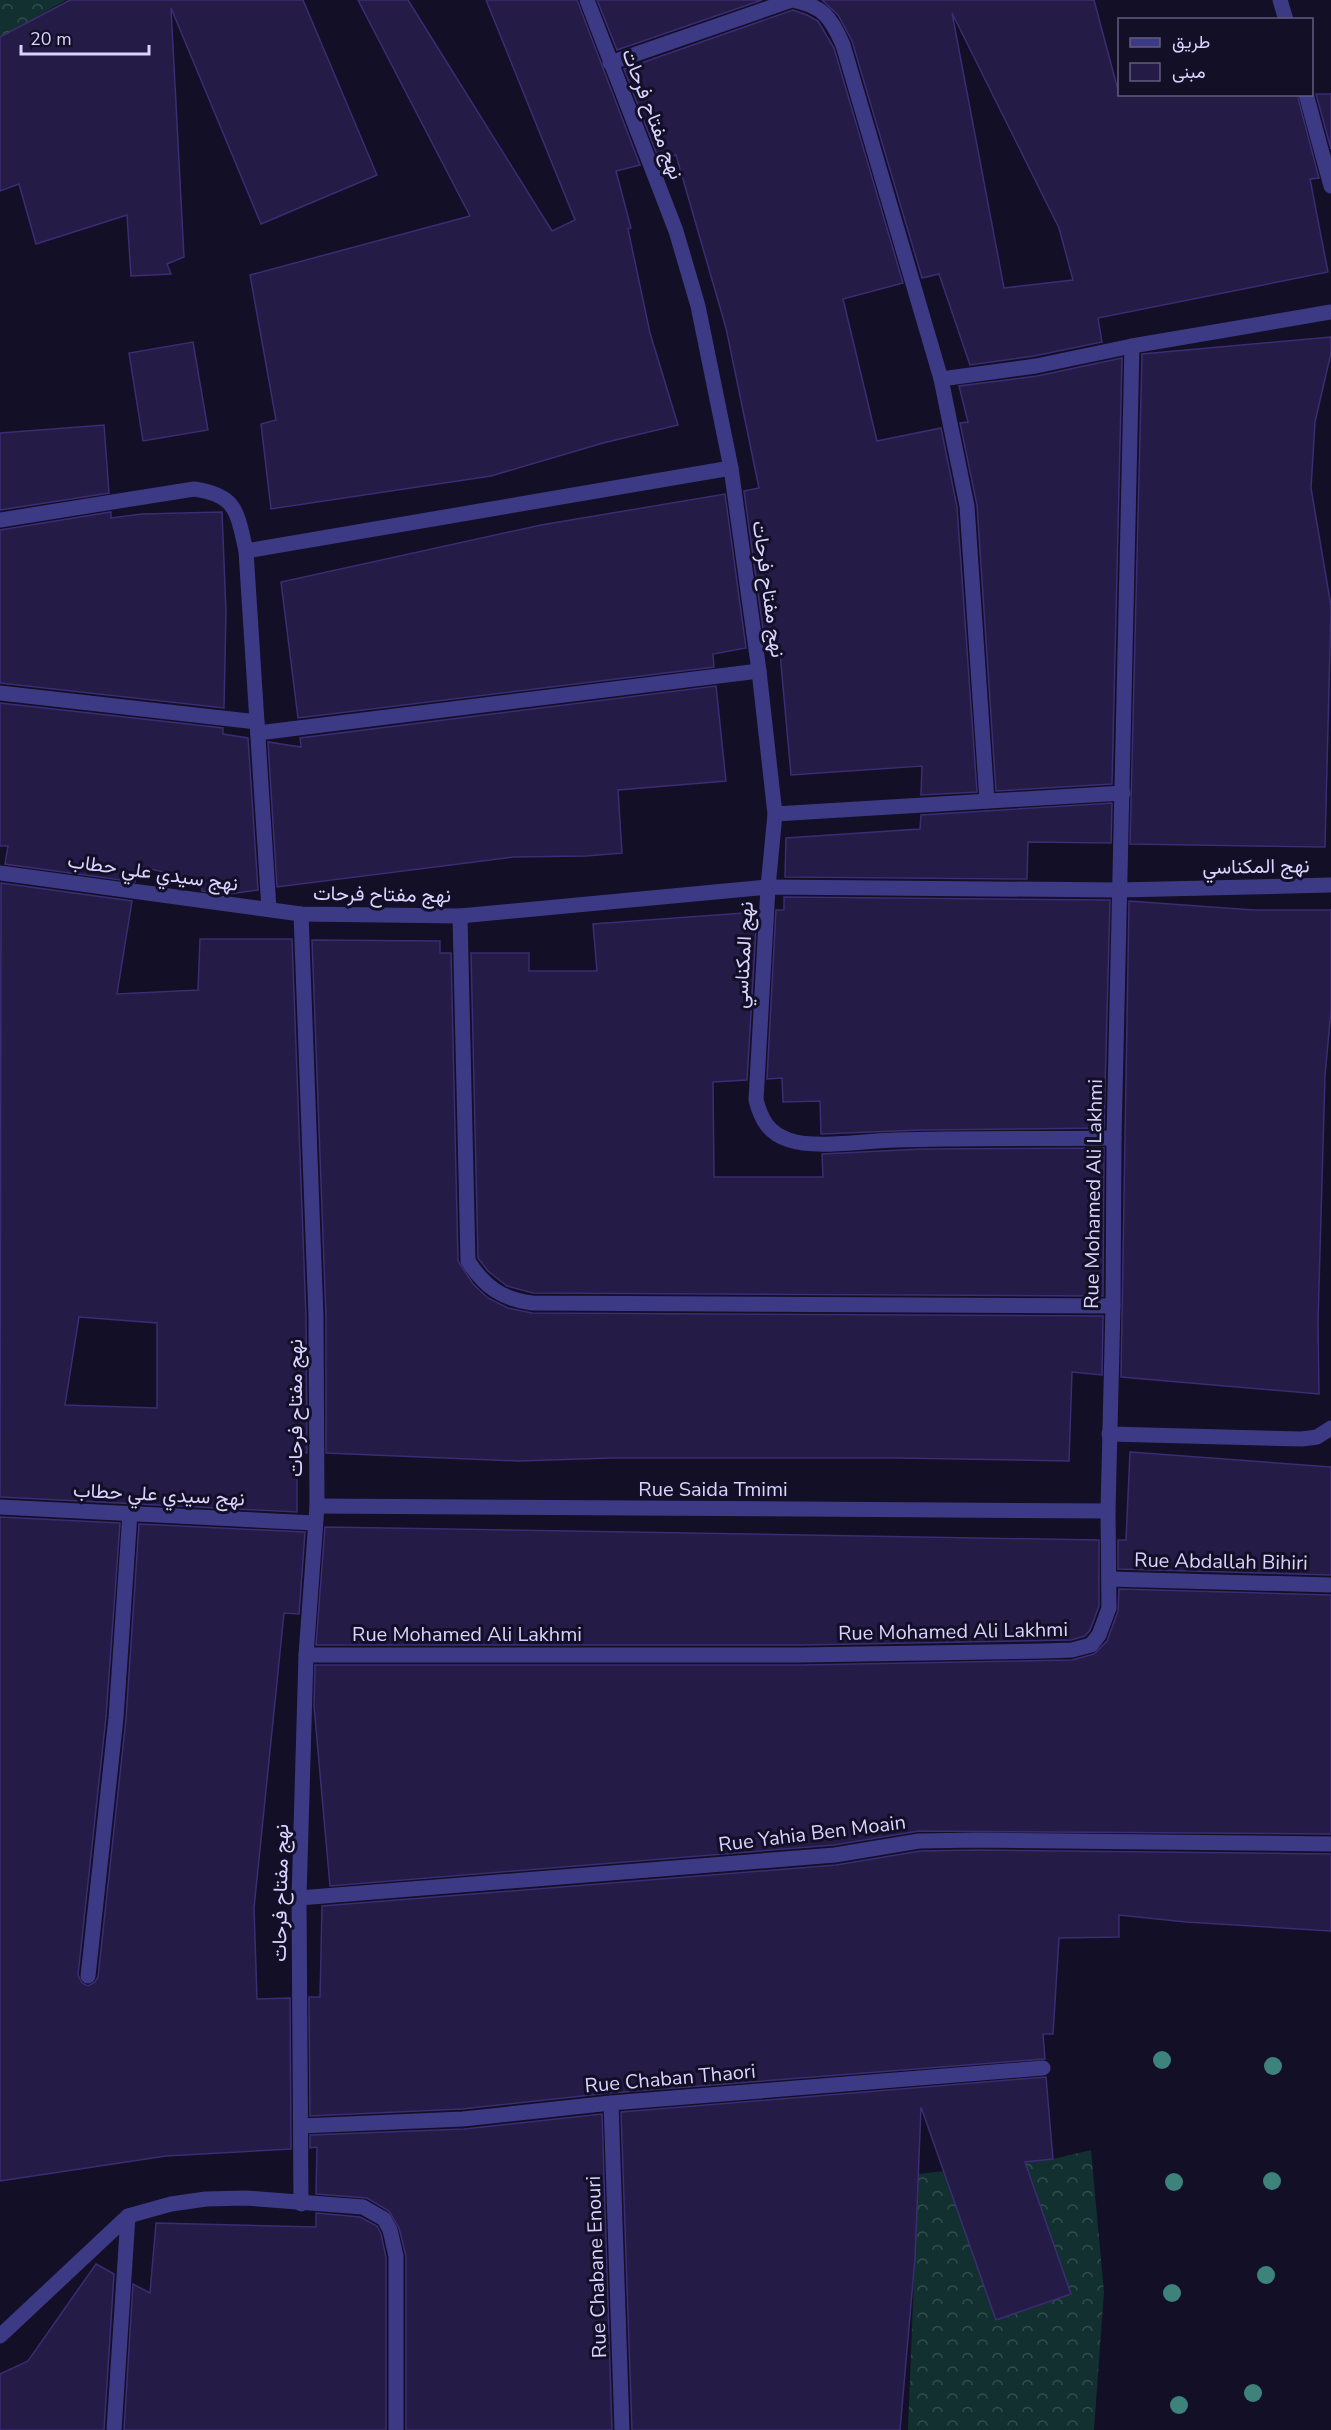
<svg xmlns="http://www.w3.org/2000/svg" width="1331" height="2430" font-family="'Nunito Sans',Vazirmatn,sans-serif">
	<style>
		.forest { fill: url(#forest-crowns) }
		.building { fill: #241b47; stroke: #3b2d73; stroke-width: 1.5; fill-rule: evenodd }
		.lines { fill: none; stroke-linecap: round; stroke-linejoin: round }
		.minor { stroke: #3d3a85; stroke-width: 15 }
		.tree { fill: #3d827b }
		.labels { text-anchor: middle; stroke-width: 6; stroke-linejoin: round; paint-order: stroke }
		.street-label { font-size: 20px; fill: #d9d4ff; stroke: #130f26 }
	</style>
	<defs>
		<pattern id="forest-crowns" width="20" height="18" patternUnits="userSpaceOnUse" patternTransform="scale(1.5)"><rect width="20" height="18" fill="#12302f"/><path d="M2 6a3 3 0 1 1 6 0M12 15a3 3 0 1 1 6 0" fill="none" stroke="#344d4e"/></pattern>
	</defs>
	<rect width="100%" height="100%" fill="#130f26"/>
	<g class="forest">
		<polygon points="0,0 66,0 0,38"/>
		<polygon points="1091,2150 1104,2292 1094,2430 908,2430 918,2174 1053,2159"/>
	</g>
	<g class="building">
		<polygon points="70,0 303,0 377,175 261,224 171,8 184,257 167,264 171,274 131,276 127,215 36,244 19,184 0,191 0,37"/>
		<polygon points="358,0 408,0 552,231 575,220 486,0 577,0 640,165 616,171 631,228 628,229 650,333 678,425 603,443 491,476 271,509 261,424 276,420 250,275 470,216"/>
		<polygon points="597,0 762,0 617,50"/>
		<path d="M822,0H1094L1119,94H1297L1319,178L1310,179L1328,272L1098,318L1102,342L1034,356L970,365L939,274L922,278L852,41L838,15ZM952,13L1059,228L1073,280L1004,288Z"/>
		<polygon points="793,10 807,15 818,21 834,48 903,283 843,299 877,441 941,428 957,507 977,792 921,795 922,766 791,775 779,642 765,644 744,491 759,488 726,328 676,155 659,160 624,69"/>
		<polygon points="1316,94 1331,94 1331,149"/>
		<polygon points="1331,337 1331,353 1315,422 1311,488 1331,606 1325,847 1130,844 1142,354"/>
		<polygon points="193,342 208,430 143,441 129,353"/>
		<polygon points="1122,358 1112,784 996,791 977,505 960,423 968,422 959,386 1037,376"/>
		<polygon points="104,425 109,493 0,510 0,433"/>
		<polygon points="725,494 746,648 713,654 714,667 298,718 281,582 541,525"/>
		<polygon points="111,512 111,518 142,514 222,512 226,612 224,708 0,683 0,530"/>
		<polygon points="716,686 726,781 618,790 622,853 586,856 513,857 277,887 268,742 301,747 300,738"/>
		<polygon points="0,703 223,728 223,734 248,738 258,890 229,894 202,891 202,881 138,866 135,882 5,864 8,846 0,846"/>
		<polygon points="1112,803 1111,843 1028,842 1027,879 785,877 786,838 920,829 921,815"/>
		<path d="M1,883L132,901L117,994L198,990L200,939H292L306,1317L307,1453L297,1452V1512L0,1497ZM79,1317L157,1323V1408L65,1405Z"/>
		<polygon points="784,897 1110,900 1104,1128 921,1130 821,1134 820,1101 783,1102 782,1078 767,1079 776,910 784,910"/>
		<polygon points="1129,901 1253,910 1331,910 1331,1010 1325,1076 1318,1322 1319,1394 1121,1377"/>
		<polygon points="757,912 747,1080 713,1082 714,1177 823,1177 822,1154 922,1149 1104,1148 1103,1296 533,1293 507,1286 488,1271 478,1258 471,953 529,953 529,971 597,971 593,924"/>
		<polygon points="312,940 440,941 440,953 451,953 458,1261 473,1284 488,1298 508,1308 532,1313 1103,1316 1102,1375 1072,1372 1069,1461 897,1458 610,1458 519,1461 326,1453 326,1317"/>
		<polygon points="1130,1452 1331,1467 1331,1575 1118,1569 1118,1540 1126,1540"/>
		<polygon points="0,1517 120,1523 106,1717 78,1975 82,1983 88,1986 95,1982 98,1977 126,1719 139,1524 305,1532 299,1614 284,1613 254,1908 257,1999 290,1998 291,2149 166,2156 0,2181"/>
		<polygon points="325,1527 1099,1540 1099,1606 1090,1630 1085,1636 1071,1640 801,1645 316,1645"/>
		<polygon points="1119,1589 1331,1595 1331,1834 919,1831 834,1845 330,1886 314,1706 315,1665 801,1665 1072,1660 1094,1654 1107,1641 1118,1611"/>
		<polygon points="978,1850 1331,1854 1331,1931 1186,1922 1119,1915 1119,1937 1059,1938 1053,2034 1043,2034 1045,2059 610,2093 462,2109 310,2116 309,1997 320,1997 322,1906 836,1865 920,1851"/>
		<polygon points="1046,2077 1053,2159 1025,2162 1071,2294 996,2320 921,2107 915,2258 900,2430 632,2430 621,2112"/>
		<polygon points="602,2114 612,2430 406,2430 406,2256 399,2228 389,2211 367,2198 316,2194 317,2147 310,2148 310,2135 464,2129"/>
		<polygon points="316,2213 360,2217 377,2226 381,2234 386,2257 386,2430 124,2430 133,2284 150,2293 156,2223 316,2227"/>
		<polygon points="96,2264 114,2274 104,2430 0,2430 0,2374 28,2361"/>
	</g>
	<g class="lines">
		<g class="minor">
			<path d="M587,0L676,231L698,306L731,468L759,671L775,814L768,887L756,1100C761,1119 768,1133 789,1140C815,1149 865,1141 894,1140C967,1138 1040,1139 1114,1138"/>
			<polyline points="1280,0 1286,20"/>
			<path d="M610,63L792,0C823,6 831,17 843,45L941,379L967,506L987,801"/>
			<polyline points="1306,94 1331,186"/>
			<polyline points="941,379 1036,366 1132,346 1331,312"/>
			<path d="M0,520L194,489C237,495 237,512 246,551L269,909"/>
			<polyline points="246,551 731,468"/>
			<polyline points="0,693 257,722"/>
			<polyline points="258,733 759,671"/>
			<polyline points="775,814 1123,793"/>
			<polyline points="0,873 301,914 460,916 768,887 1119,890 1331,885"/>
			<polyline points="301,914 316,1317 317,1506 306,1655 299,1898 301,2204"/>
			<path d="M460,916L468,1261C484,1286 501,1299 532,1303L1113,1306"/>
			<polyline points="1109,1434 1302,1439 1317,1437 1331,1428"/>
			<polyline points="317,1506 1108,1511"/>
			<polyline points="0,1507 315,1523"/>
			<polyline points="1109,1579 1331,1585"/>
			<polyline points="306,1655 801,1655 1043,1651 1072,1650 1091,1645 1099,1635 1109,1608 1108,1511 1113,1306 1114,1138 1132,346"/>
			<polyline points="299,1898 835,1855 919,1841 978,1840 1331,1844"/>
			<polyline points="88,1976 116,1718 130,1513"/>
			<polyline points="611,2103 622,2430"/>
			<polyline points="301,2126 463,2119 611,2103 1043,2068"/>
			<polyline points="0,2336 128,2216 171,2204 206,2199 246,2198 363,2207 384,2219 390,2230 396,2256 396,2430"/>
			<polyline points="114,2430 128,2216"/>
		</g>
	</g>
	<g class="tree">
		<circle cx="1162" cy="2060" r="9"/>
		<circle cx="1273" cy="2066" r="9"/>
		<circle cx="1272" cy="2181" r="9"/>
		<circle cx="1174" cy="2182" r="9"/>
		<circle cx="1266" cy="2275" r="9"/>
		<circle cx="1172" cy="2293" r="9"/>
		<circle cx="1253" cy="2393" r="9"/>
		<circle cx="1179" cy="2405" r="9"/>
	</g>
	<g class="labels">
		<g class="street-label">
			<text transform="translate(653 114) rotate(69)" y="7">نهج مفتاح فرحات</text>
			<text transform="translate(769 589) rotate(82)" y="7">نهج مفتاح فرحات</text>
			<text transform="translate(1256 866) rotate(-1)" y="7">نهج المكناسي</text>
			<text transform="translate(153 872) rotate(8)" y="7">نهج سيدي علي حطاب</text>
			<text transform="translate(382 894) rotate(1)" y="7">نهج مفتاح فرحات</text>
			<text transform="translate(743 955) rotate(-87)" y="7">نهج المكناسي</text>
			<text transform="translate(1093 1194) rotate(-89)" y="7">Rue Mohamed Ali Lakhmi</text>
			<text transform="translate(295 1408) rotate(-90)" y="7">نهج مفتاح فرحات</text>
			<text x="713" y="1496">Rue Saida Tmimi</text>
			<text transform="translate(159 1494) rotate(3)" y="7">نهج سيدي علي حطاب</text>
			<text transform="translate(1221 1561) rotate(1)" y="7">Rue Abdallah Bihiri</text>
			<text transform="translate(953 1631) rotate(-1)" y="7">Rue Mohamed Ali Lakhmi</text>
			<text x="467" y="1641">Rue Mohamed Ali Lakhmi</text>
			<text transform="translate(812 1833) rotate(-7)" y="7">Rue Yahia Ben Moain</text>
			<text transform="translate(280 1893) rotate(-89)" y="7">نهج مفتاح فرحات</text>
			<text transform="translate(670 2078) rotate(-5)" y="7">Rue Chaban Thaori</text>
			<text transform="translate(596 2267) rotate(-92)" y="7">Rue Chabane Enouri</text>
		</g>
	</g>
	<rect x="1118" y="18" width="195" height="78" fill="#130f26" stroke="#625e7d" stroke-width="1.5"/>
	<rect x="1130" y="38" width="30" height="9" fill="#3d3a85" stroke="#625e7d" stroke-width="1.5"/>
	<text x="1172" y="48" font-size="18" fill="#d9d4ff">طريق</text>
	<rect x="1130" y="63" width="30" height="18" fill="#241b47" stroke="#625e7d" stroke-width="1.5"/>
	<text x="1172" y="78" font-size="18" fill="#d9d4ff">مبنى</text>
	<path d="M21 45v9h128v-9" fill="none" stroke="#d9d4ff" stroke-width="3"/>
	<text x="30" y="45" font-size="18" fill="#d9d4ff" stroke="#130f26" stroke-width="4.5" paint-order="stroke">20 m</text>
</svg>
